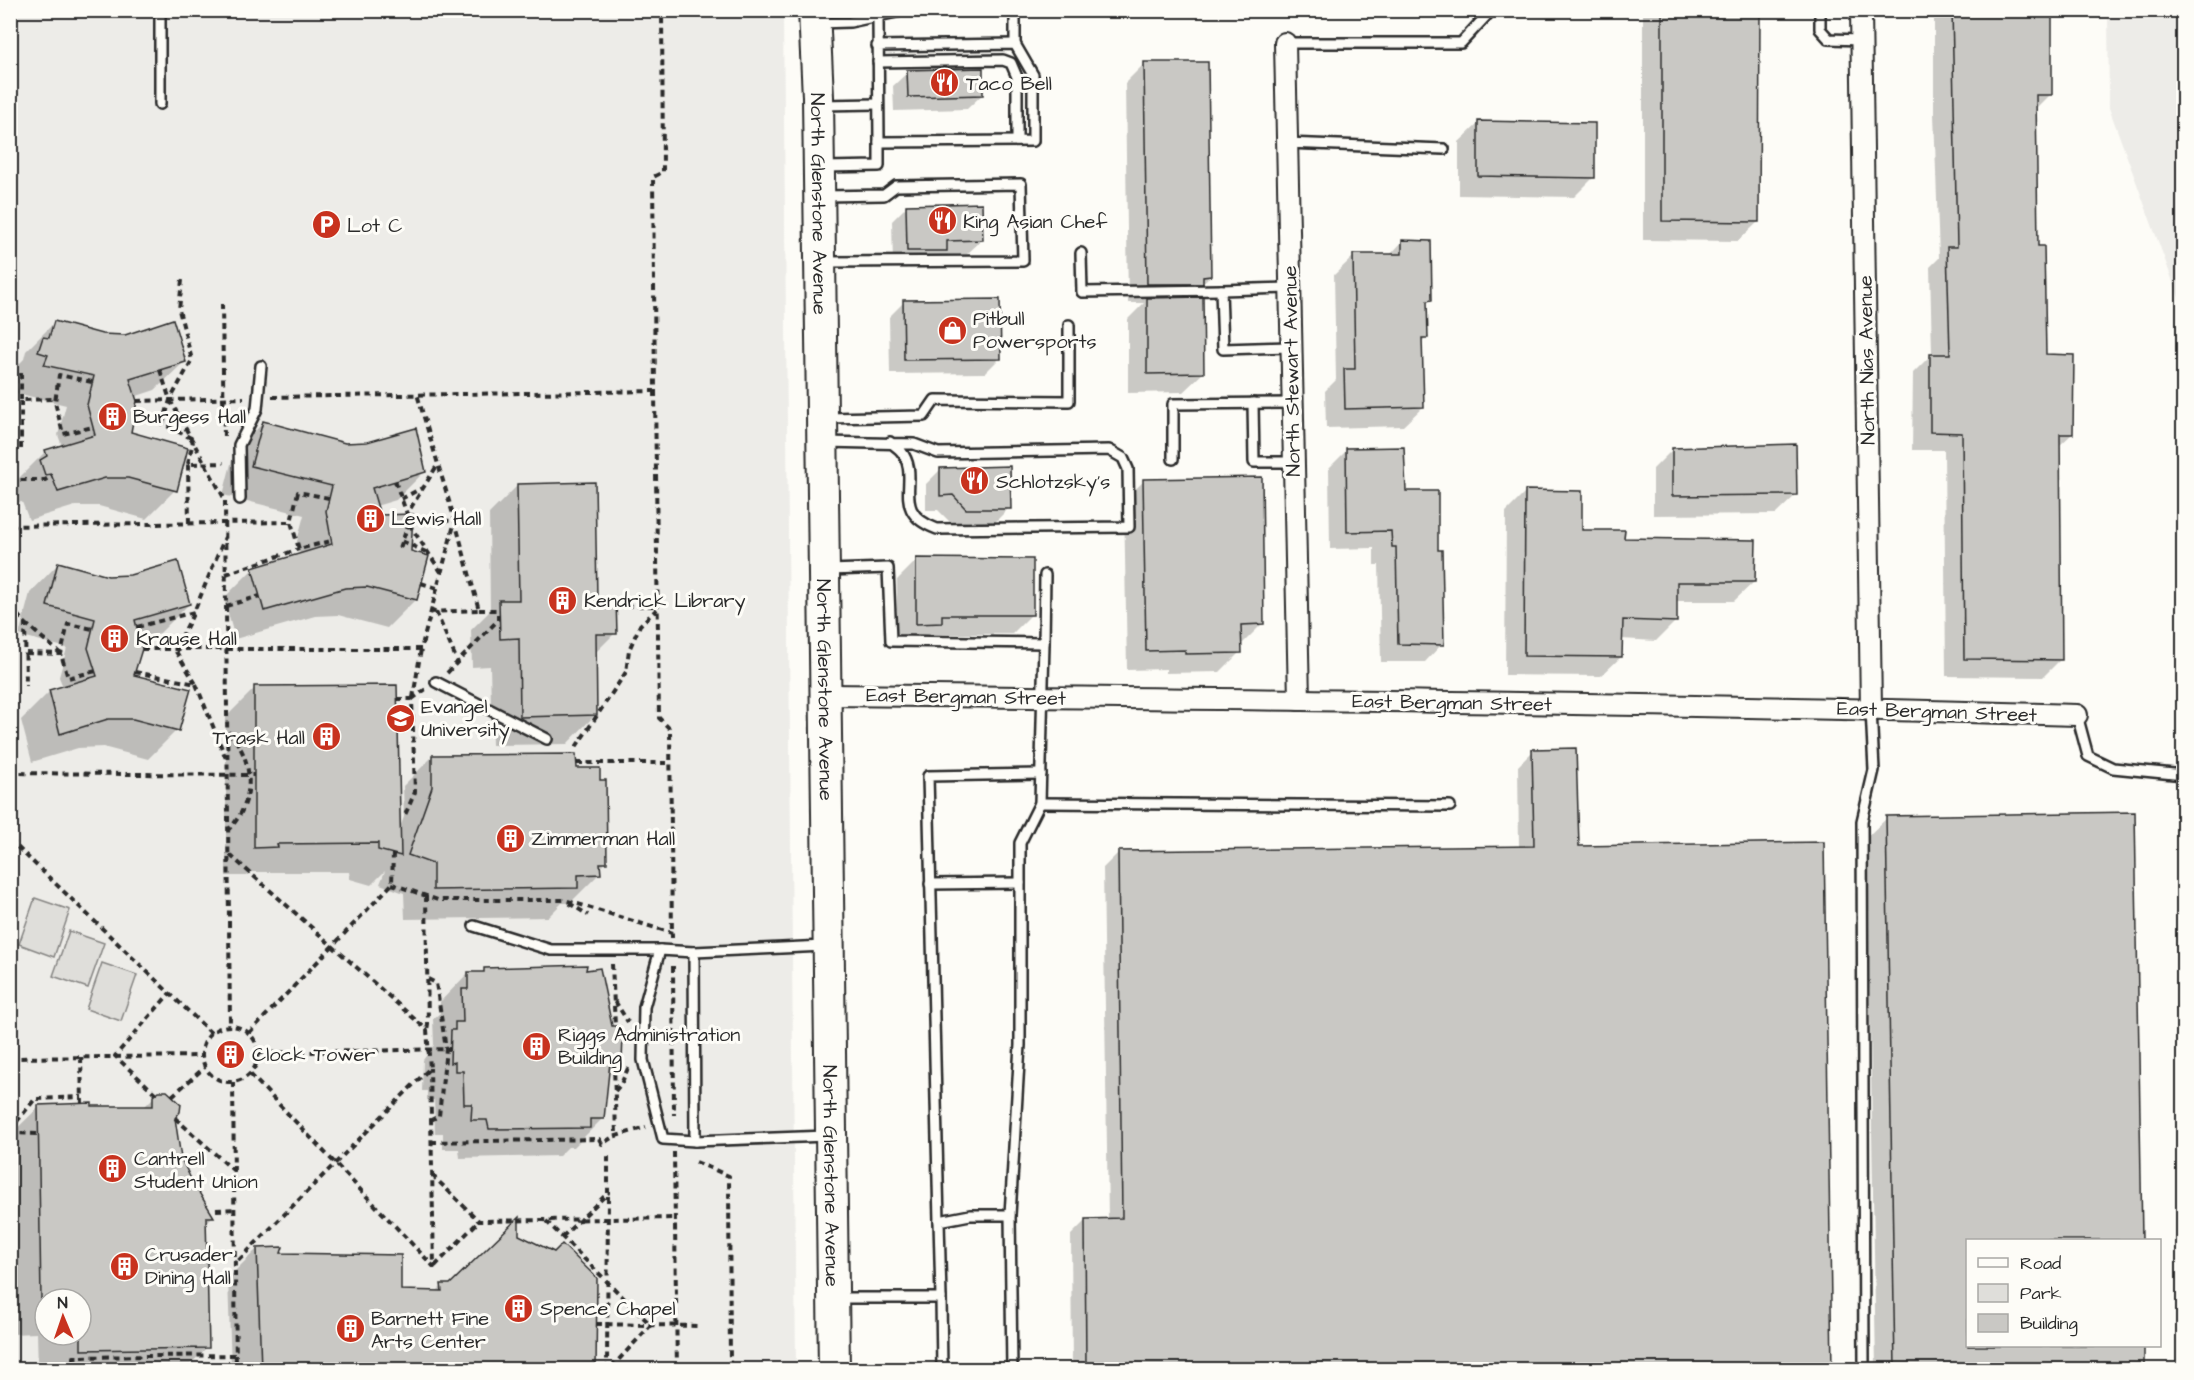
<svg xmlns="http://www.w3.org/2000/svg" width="2194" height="1380" font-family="'Architects Daughter',sans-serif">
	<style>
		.built { fill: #edece8; fill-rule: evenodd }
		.green { fill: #dfdeda; stroke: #858482; stroke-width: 1.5 }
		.shadow { fill: #0003; fill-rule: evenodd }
		.building { fill: #c9c8c4; stroke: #2b2b2b; stroke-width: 1.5 }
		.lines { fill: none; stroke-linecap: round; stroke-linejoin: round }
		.lane-casing { stroke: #2b2b2b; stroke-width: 14 }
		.street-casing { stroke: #2b2b2b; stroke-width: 24 }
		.primary-casing { stroke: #2b2b2b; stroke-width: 34 }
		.path { stroke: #2b2b2b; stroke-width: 4; stroke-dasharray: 6 4.5; stroke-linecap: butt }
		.lane { stroke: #fdfcf7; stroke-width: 9 }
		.street { stroke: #fdfcf7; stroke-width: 20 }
		.primary { stroke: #fdfcf7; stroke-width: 30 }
		.labels { text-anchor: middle; stroke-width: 6; stroke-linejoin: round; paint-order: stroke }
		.poi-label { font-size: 20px; fill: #2b2b2b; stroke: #fdfcf7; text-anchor: start }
		.street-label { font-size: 20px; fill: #2b2b2b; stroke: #fdfcf7 }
	</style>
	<rect width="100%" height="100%" fill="#fdfcf7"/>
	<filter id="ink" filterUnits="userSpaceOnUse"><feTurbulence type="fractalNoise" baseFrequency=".0167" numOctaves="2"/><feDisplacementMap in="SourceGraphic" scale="12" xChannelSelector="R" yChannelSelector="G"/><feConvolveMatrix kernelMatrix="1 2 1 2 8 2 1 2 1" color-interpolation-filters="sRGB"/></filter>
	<g filter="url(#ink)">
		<g class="built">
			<path d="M10,11H783L796,1369H11ZM45,1299H81V1335H45Z"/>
			<polygon points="2108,11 2183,11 2183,309 2109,108"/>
		</g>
		<g class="green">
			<polygon points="35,898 70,910 54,957 19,944"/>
			<polygon points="69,931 104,943 88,988 53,976"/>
			<polygon points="102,963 137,975 121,1021 86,1009"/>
		</g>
		<g class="shadow">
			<polygon points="1643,10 1759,10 1758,222 1738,241 1643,240"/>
			<polygon points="1934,10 2050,10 2051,94 2034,111 2036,248 2044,356 2072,434 2059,446 2061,659 2043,677 1946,676 1944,450 1912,450 1913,373 1932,354 1930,267 1939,258 1934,114"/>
			<polygon points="1145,63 1210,276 1186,299 1203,373 1183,392 1128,393 1128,319 1144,303 1128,303 1125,83"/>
			<polygon points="908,72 982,95 967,109 894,111 893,86"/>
			<polygon points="1479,123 1594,177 1574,197 1459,195 1459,142"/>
			<polygon points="907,206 982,240 967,254 941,255 931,265 893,265 892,221"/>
			<polygon points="1402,242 1430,300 1425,305 1426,337 1421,343 1423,407 1403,426 1326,428 1325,391 1336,380 1334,275 1354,256 1389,256"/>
			<polygon points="904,302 1000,358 985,373 890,374 889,317"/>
			<polygon points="55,322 184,362 155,390 134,397 130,433 175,490 146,519 99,506 75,506 29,520 22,502 16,503 12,490 18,484 17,480 46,451 62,446 58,435 66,405 16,393 20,384 10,381 15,368 24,359 26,351"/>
			<polygon points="263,423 425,471 396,500 376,506 378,516 410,552 416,599 387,628 338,615 315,616 235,639 224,598 253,569 300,555 297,541 304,515 223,495 234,452"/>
			<polygon points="1673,449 1796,495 1776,514 1653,515 1653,469"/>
			<polygon points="1347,450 1404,493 1437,552 1442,644 1425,662 1381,662 1379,565 1374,565 1374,548 1330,549 1329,468"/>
			<polygon points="941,469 1009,508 994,523 951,523 938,510 926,510 926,484"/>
			<polygon points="1144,481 1263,623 1243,643 1240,643 1240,652 1220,672 1166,673 1166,669 1127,670 1124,500"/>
			<polygon points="518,485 615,633 594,654 595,715 567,744 492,745 490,666 472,667 471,630 490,611 489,514"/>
			<polygon points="1526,492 1580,531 1623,540 1754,582 1734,601 1676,601 1676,621 1656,641 1621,639 1621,657 1601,676 1505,675 1506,512"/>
			<polygon points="917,560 1031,615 1012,634 929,634 921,643 897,643 897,580"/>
			<polygon points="58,564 189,604 160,633 138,639 132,676 177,730 148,759 103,747 78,748 32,762 21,720 50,691 63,687 59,677 67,648 19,635 30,593"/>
			<polygon points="255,688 399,830 404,817 403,786 432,757 576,770 605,863 599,869 599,874 570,903 562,903 548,917 405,919 404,893 380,884 385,871 371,885 350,879 349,872 251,872 247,876 226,876 226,717"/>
			<polygon points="1533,751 1577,847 1830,1370 1072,1370 1071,1235 1085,1221 1108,1220 1103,868 1118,853 1519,848 1518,766"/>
			<polygon points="2134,814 2141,1240 1968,1240 1968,1346 2142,1346 2143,1370 1876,1370 1867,837 1887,818"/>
			<polygon points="485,970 585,971 620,1062 607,1075 603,1118 574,1147 568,1147 559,1156 460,1158 459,1149 443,1149 443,1133 435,1133 434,1100 427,1100 427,1091 422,1091 423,1060 434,1045 433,1019 440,1013 440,1002 468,973 481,973"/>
			<path d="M159,1092L174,1117L180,1158L190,1182L212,1217L205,1224L207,1347L185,1370H38L37,1333L13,1334L10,1135L39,1107H144ZM45,1299H81V1335H45Z"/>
			<polygon points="518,1236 595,1370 231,1370 228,1278 257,1249 399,1292 436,1292 442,1286 451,1286"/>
		</g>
		<g class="building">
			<polygon points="1662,10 1760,10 1759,222 1662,221"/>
			<polygon points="1952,10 2052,10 2052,95 2036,95 2038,246 2044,246 2046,354 2074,355 2073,434 2060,434 2062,660 1964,659 1962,433 1930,432 1930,354 1950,354 1947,247 1957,247"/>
			<polygon points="1144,62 1208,62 1211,276 1203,277 1203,284 1147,284"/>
			<polygon points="983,68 983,95 908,97 907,70"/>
			<polygon points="1478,121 1595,123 1595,178 1478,176"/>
			<polygon points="982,203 983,240 947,241 947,251 907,251 906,205"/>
			<polygon points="1402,240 1431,241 1432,300 1427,301 1428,338 1422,338 1424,407 1345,409 1344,369 1355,369 1353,254 1402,254"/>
			<polygon points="1203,297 1204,373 1147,374 1147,298"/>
			<polygon points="1000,299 1001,359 904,360 903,300"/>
			<polygon points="173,319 186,362 130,379 137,401 131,432 188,448 177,491 128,478 105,478 58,492 51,474 45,475 40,460 47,456 45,450 95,435 87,405 94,376 44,365 48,355 38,352 43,337 49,338 54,321 102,334 125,335"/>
			<polygon points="263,421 345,443 367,442 416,428 426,472 372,488 380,515 413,514 411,551 429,556 417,600 367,587 345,588 264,611 252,568 332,544 326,511 332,486 251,466"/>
			<polygon points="1796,444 1797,495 1672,496 1672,448"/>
			<polygon points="1404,447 1406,491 1438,491 1438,550 1442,550 1444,645 1398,644 1396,547 1392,547 1391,531 1347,532 1346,448"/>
			<polygon points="1010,466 1011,509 966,509 953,495 940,496 940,468"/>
			<polygon points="1262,477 1264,624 1241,625 1242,653 1185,654 1185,650 1146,651 1143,479"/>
			<polygon points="595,482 597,599 616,599 617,634 596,634 597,715 520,717 519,638 500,639 499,600 519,600 517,484"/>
			<polygon points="1525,490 1582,491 1582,530 1625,530 1624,538 1756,540 1755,582 1677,582 1677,622 1623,620 1622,657 1524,656"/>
			<polygon points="916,558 1033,559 1033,615 942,615 942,623 916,624"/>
			<polygon points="178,561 190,604 135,620 142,649 134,675 191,689 179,731 133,719 108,719 60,734 49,690 97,676 88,648 95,619 47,606 58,562 108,576 130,575"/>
			<polygon points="397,685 401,856 378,850 378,843 277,844 278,847 254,848 254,686"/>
			<polygon points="1576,748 1579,846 1824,842 1832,1370 1086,1370 1085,1219 1122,1218 1118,851 1534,846 1532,749"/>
			<polygon points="576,754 577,768 600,768 600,780 606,780 607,863 600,863 601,874 578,875 578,888 433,890 433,864 408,855 432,787 432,755"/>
			<polygon points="2135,812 2142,1240 1968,1240 1968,1346 2144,1346 2144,1370 1895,1370 1886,816"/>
			<polygon points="587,965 586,970 600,968 612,1026 620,1026 623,1035 622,1063 610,1062 604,1119 590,1119 590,1128 489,1129 487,1120 471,1120 472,1104 464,1104 463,1071 455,1071 455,1062 450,1063 451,1030 455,1030 455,1022 463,1022 462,989 468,989 468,972 484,972 484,968"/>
			<polygon points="159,1091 167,1091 181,1104 180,1112 175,1118 181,1158 192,1181 214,1217 206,1217 209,1348 81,1350 81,1299 41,1299 38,1105 92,1103 92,1106 153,1106 153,1096"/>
			<polygon points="519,1217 519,1235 554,1252 562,1244 597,1278 596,1370 261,1370 257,1248 283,1247 281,1253 401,1255 401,1290 442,1291 441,1284 450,1284"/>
		</g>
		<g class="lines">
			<defs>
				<g id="lane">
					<polyline points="160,10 160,104"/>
					<polyline points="1015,10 1015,44"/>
					<polyline points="1820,10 1820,29 1829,39 1861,40"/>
					<polyline points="817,23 850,22 906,10"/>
					<polyline points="1285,43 1461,43 1487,15 1487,10"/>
					<polyline points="877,46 1015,44 1033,75 1033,141 879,142 878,17"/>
					<polyline points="878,62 1003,60 1011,63 1017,77 1017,141"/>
					<polyline points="821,105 878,104"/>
					<polyline points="1286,143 1444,149"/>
					<polyline points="824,167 879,166 879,142"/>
					<polyline points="824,196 884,195 896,186 1021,184 1023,261 825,262"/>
					<polyline points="1081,253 1082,292 1221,290"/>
					<polyline points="1289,288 1221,290 1223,349 1290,347"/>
					<polyline points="1253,403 1254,462 1293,462"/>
					<polyline points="827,418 924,416 935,400 1069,401 1069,325"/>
					<path d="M825,442L914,444L938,453L1109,450L1123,458L1128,469L1129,527L937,529C887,511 923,478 901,451C898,448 894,445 890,442"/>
					<polyline points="1173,459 1173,404 1292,403"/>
					<polyline points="240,499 239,445 257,409 261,366"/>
					<polyline points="829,570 888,568 891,641 1044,643 1045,575"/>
					<polyline points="436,682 547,739"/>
					<polyline points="2077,715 2088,756 2113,768 2184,775"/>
					<polyline points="1040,803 1450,806"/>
					<polyline points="930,884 1020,883"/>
					<polyline points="474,926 551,950 660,950"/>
					<polyline points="824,946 694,952 660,950 644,1007 643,1060 663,1139 695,1141 827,1136"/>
					<polyline points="694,952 695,1141"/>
					<polyline points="939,1221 928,776 1041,774"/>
					<polyline points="836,1298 941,1298 939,1221 970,1215 1010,1215"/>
					<polyline points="941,1298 942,1370"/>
					<polyline points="1012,1370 1010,1215 1020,1045 1020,843 1040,803 1044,643"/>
					<polyline points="1864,1370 1862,821 1874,770 1871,709"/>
				</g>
				<g id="street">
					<polyline points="1861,10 1871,709"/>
					<polyline points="1285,43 1299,700"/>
					<path d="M826,695C1243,699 1660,703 2077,715"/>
				</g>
				<g id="primary">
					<path id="s1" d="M814,10L818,97L834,1370"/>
				</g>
			</defs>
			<use href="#lane" class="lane-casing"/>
			<use href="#street" class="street-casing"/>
			<use href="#primary" class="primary-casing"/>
			<g class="path">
				<polyline points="182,280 179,310 192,360 170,400 163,424 191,438"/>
				<polyline points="222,304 224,440"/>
				<polyline points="160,370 170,400 224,498"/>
				<polyline points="10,378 21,378"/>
				<polyline points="92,382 59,375 55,402 63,434 93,427"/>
				<polyline points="655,391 659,718 670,729 672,938"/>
				<polyline points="272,397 655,391 653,177 663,172 662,10"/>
				<polyline points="21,400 21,369"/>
				<polyline points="137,401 244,398"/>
				<polyline points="21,449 21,400 55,399"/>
				<polyline points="188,464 193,441"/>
				<polyline points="10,480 45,480 52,476"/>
				<polyline points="395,481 407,514 438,464"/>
				<polyline points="329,498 298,492 291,522 299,549 331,541"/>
				<polyline points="401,499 422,488"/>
				<polyline points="225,501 230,1026"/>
				<polyline points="412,520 455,521 479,610 430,612"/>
				<polyline points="189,523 188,464 224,463"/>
				<polyline points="409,524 441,572"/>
				<polyline points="10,526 291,522"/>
				<polyline points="402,541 426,552"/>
				<polyline points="400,548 408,525"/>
				<polyline points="226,574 299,549"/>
				<polyline points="421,583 437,588"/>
				<polyline points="226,606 260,596"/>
				<polyline points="616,606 657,606"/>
				<polyline points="10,607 25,623 26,686"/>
				<polyline points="479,610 499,610"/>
				<polyline points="436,612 458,663"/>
				<polyline points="25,623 61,654 68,678 96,671"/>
				<polyline points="137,627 194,612 225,537"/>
				<polyline points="142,649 421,649 455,521 417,394"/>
				<polyline points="26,653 61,654 68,624 93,629"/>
				<polyline points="135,672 196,684 175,650 194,612"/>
				<polyline points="447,673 498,620 498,610"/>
				<polyline points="196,684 227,761"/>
				<polyline points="413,698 421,649"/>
				<polyline points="397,699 412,699 415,792 405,815"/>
				<polyline points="412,699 426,689"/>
				<path d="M228,732C255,758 256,802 229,829"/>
				<polyline points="576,747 626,672 629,650 640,625 657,609"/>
				<polyline points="577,763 670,763"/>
				<polyline points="10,773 254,775"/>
				<polyline points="10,840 211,1033"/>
				<polyline points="230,855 427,1030 430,1068 236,1263"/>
				<polyline points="392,884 438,900 565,900 672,933"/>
				<polyline points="426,896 428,1024 427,1030"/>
				<polyline points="569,903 588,915"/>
				<polyline points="612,964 615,1026"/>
				<polyline points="673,966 674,1115"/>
				<polyline points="428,979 436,983 446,1049 439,1116 431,1120"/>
				<polyline points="615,1001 628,1022"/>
				<circle cx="230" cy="1054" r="28"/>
				<polyline points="249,1033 392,884 393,854"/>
				<polyline points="258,1053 450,1049"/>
				<polyline points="81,1057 82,1104"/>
				<polyline points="10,1058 202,1056"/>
				<polyline points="614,1063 616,1136"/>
				<polyline points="250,1074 434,1267 430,1068"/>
				<polyline points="233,1082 236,1370"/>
				<polyline points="615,1091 621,1084 629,1066"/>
				<polyline points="156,1094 115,1056 170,993"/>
				<polyline points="172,1096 205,1067"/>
				<polyline points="175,1118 234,1171"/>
				<polyline points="10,1130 35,1099 82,1097"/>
				<polyline points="10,1133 39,1134"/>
				<polyline points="431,1142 599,1139 602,1144 613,1137 646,1127"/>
				<polyline points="674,1152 677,1370"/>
				<polyline points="696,1162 729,1176 730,1370"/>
				<polyline points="432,1175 479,1221 675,1218"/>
				<polyline points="216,1210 235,1209"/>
				<polyline points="546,1221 651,1325 609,1370"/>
				<polyline points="562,1237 608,1193 608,1156"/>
				<polyline points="435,1266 479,1221"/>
				<polyline points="596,1324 698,1326"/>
				<polyline points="75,1370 74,1357 236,1355"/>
				<polyline points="607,1370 608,1193"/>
			</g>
			<use href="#lane" class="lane"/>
			<use href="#street" class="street"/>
			<use href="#primary" class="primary"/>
		</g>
	</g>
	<defs>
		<symbol id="restaurant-disc" viewBox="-11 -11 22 22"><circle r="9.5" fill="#c8321e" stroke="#fdfcf7"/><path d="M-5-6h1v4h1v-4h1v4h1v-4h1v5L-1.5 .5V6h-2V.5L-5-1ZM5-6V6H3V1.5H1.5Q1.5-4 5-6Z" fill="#fff"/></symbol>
		<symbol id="parking-disc" viewBox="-11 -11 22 22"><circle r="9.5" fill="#c8321e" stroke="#fdfcf7"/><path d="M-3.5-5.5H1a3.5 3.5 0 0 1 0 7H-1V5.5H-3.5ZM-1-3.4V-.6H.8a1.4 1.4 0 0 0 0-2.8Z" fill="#fff"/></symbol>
		<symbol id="shop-disc" viewBox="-11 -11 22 22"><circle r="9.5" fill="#c8321e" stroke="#fdfcf7"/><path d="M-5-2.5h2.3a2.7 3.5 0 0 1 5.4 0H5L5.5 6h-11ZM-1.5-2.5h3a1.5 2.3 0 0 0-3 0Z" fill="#fff"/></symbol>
		<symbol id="building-disc" viewBox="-11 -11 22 22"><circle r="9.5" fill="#c8321e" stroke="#fdfcf7"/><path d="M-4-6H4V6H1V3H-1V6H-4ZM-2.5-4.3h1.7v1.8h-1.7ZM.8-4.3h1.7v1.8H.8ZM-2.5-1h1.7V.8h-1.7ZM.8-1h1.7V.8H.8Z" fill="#fff"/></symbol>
		<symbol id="university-disc" viewBox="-11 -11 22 22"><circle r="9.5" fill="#c8321e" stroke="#fdfcf7"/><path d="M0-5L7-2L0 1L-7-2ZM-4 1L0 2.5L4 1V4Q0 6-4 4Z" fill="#fff"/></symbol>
	</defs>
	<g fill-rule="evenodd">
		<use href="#restaurant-disc" x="928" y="66" width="33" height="33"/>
		<use href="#restaurant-disc" x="926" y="204" width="33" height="33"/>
		<use href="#parking-disc" x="310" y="208" width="33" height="33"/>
		<use href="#shop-disc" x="936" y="314" width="33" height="33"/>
		<use href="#building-disc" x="96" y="400" width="33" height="33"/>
		<use href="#restaurant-disc" x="958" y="464" width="33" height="33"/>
		<use href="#building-disc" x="354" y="502" width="33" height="33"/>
		<use href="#building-disc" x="546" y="584" width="33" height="33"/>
		<use href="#building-disc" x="98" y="622" width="33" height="33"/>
		<use href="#university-disc" x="384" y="702" width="33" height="33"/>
		<use href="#building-disc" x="310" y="720" width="33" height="33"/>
		<use href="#building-disc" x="494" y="822" width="33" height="33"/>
		<use href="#building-disc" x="520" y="1030" width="33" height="33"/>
		<use href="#building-disc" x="214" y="1038" width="33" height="33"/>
		<use href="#building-disc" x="96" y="1152" width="33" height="33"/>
		<use href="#building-disc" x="108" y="1250" width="33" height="33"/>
		<use href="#building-disc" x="502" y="1292" width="33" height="33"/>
		<use href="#building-disc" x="334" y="1312" width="33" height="33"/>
	</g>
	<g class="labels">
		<g class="poi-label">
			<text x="966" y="90">Taco Bell</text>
			<text x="963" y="228">King Asian Chef</text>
			<text x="347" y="232">Lot C</text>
			<text x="973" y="325">Pitbull<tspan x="973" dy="23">Powersports</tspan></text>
			<text x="133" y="423">Burgess Hall</text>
			<text x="996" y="488">Schlotzsky's</text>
			<text x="391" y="525">Lewis Hall</text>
			<text x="584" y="607">Kendrick Library</text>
			<text x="136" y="645">Krause Hall</text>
			<text x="421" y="713">Evangel<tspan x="421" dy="23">University</tspan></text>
			<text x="305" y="744" text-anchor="end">Trask Hall</text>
			<text x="531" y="845">Zimmerman Hall</text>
			<text x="558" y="1041">Riggs Administration<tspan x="558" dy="23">Building</tspan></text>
			<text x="252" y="1061">Clock Tower</text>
			<text x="134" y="1165">Cantrell<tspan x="134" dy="23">Student Union</tspan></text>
			<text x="145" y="1261">Crusader<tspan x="145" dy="23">Dining Hall</tspan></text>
			<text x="540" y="1315">Spence Chapel</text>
			<text x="371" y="1325">Barnett Fine<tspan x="371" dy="23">Arts Center</tspan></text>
		</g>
		<g class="street-label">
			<text dy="7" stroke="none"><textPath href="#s1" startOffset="194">North Glenstone Avenue</textPath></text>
			<text transform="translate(1866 360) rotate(-91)" y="7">North Nias Avenue</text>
			<text transform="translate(1291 371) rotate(-91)" y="7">North Stewart Avenue</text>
			<text dy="7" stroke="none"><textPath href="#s1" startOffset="680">North Glenstone Avenue</textPath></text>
			<text transform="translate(966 696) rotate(1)" y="7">East Bergman Street</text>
			<text transform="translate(1452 702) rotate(1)" y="7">East Bergman Street</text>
			<text transform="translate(1937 711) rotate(2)" y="7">East Bergman Street</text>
			<text dy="7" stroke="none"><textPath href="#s1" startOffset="1166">North Glenstone Avenue</textPath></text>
		</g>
	</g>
	<rect width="2194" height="1380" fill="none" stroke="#fdfcf7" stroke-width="36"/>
	<rect x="18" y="18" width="2158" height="1344" fill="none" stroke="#2b2b2b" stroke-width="2" filter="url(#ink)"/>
	<rect x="1966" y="1239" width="195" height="108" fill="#fdfcf7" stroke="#a9a8a5" stroke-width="1.5"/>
	<rect x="1978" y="1258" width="30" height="9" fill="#fdfcf7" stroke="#a9a8a5" stroke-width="1.5"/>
	<text x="2020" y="1269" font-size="18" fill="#2b2b2b">Road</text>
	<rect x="1978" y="1284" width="30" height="18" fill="#dfdeda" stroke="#a9a8a5" stroke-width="1.5"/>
	<text x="2020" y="1299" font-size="18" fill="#2b2b2b">Park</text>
	<rect x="1978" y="1314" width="30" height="18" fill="#c9c8c4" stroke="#a9a8a5" stroke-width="1.5"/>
	<text x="2020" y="1329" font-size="18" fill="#2b2b2b">Building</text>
	<g transform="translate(63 1317) rotate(358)"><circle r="28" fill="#fdfcf7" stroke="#a9a8a5" stroke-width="1.5"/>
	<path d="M0-4.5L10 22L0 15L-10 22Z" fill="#c8321e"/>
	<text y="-9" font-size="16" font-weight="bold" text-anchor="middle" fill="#2b2b2b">N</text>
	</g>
</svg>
